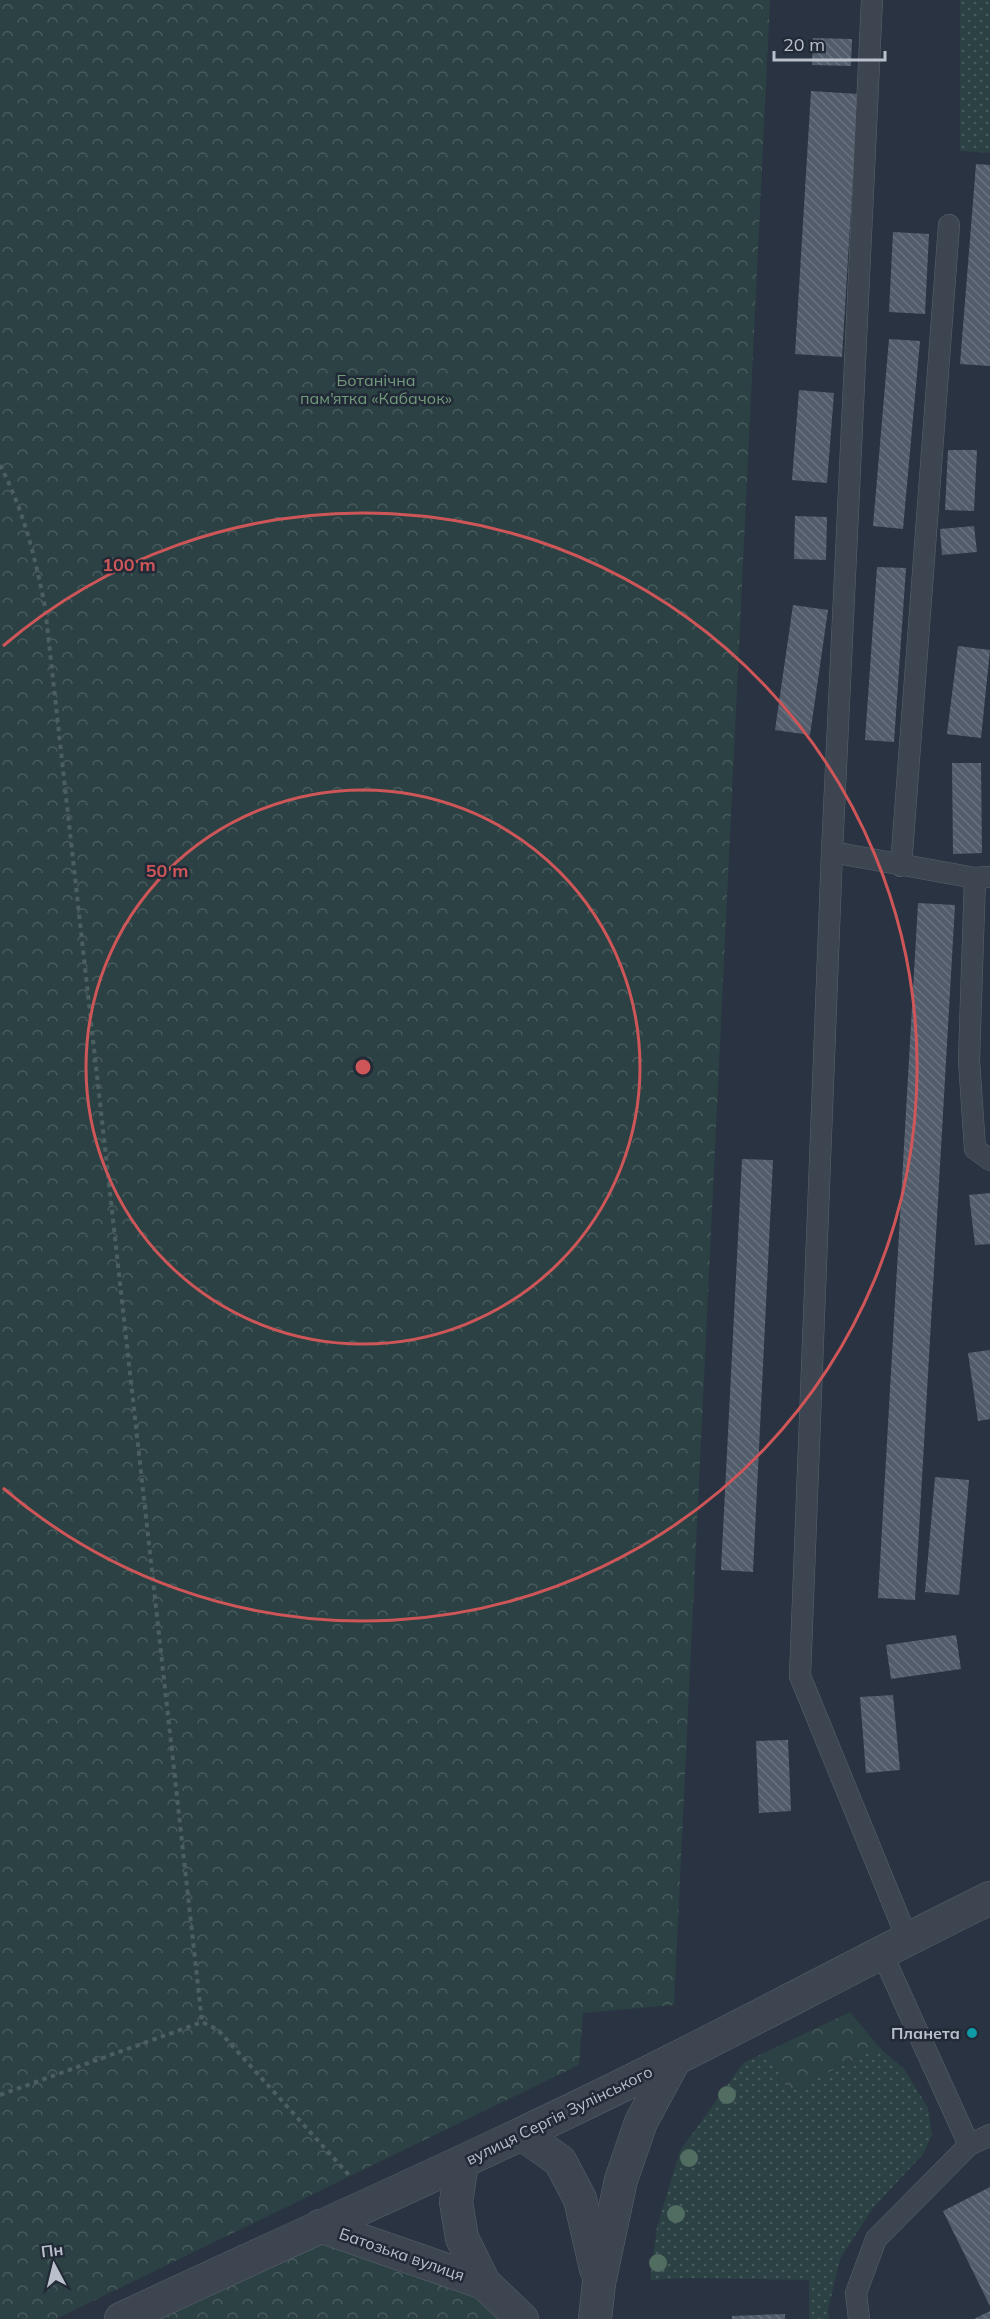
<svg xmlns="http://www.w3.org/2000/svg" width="990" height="2319" font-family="Mulish,sans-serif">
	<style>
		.grass { fill: url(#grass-dots) }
		.forest { fill: url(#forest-crowns) }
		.building { fill: url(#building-back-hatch) }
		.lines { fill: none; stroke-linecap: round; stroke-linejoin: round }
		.service-casing { stroke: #5b636e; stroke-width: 22 }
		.tertiary-casing { stroke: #5b636e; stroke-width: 34 }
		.path { stroke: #4b5e60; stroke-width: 4; stroke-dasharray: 4.5 4.5; stroke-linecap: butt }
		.service { stroke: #3d4551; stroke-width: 21 }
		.tertiary { stroke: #3d4551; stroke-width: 33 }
		.tree { fill: #516c61 }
		.ring { fill: none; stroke: #ce5659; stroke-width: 3 }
		.culture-dot { fill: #0f9aa8; stroke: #212a36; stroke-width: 2 }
		.labels { text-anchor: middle; stroke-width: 5; stroke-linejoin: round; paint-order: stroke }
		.park-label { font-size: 16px; fill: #729a7b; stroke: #212a36 }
		.poi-label { font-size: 16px; font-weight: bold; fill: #bac0cb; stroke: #212a36; text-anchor: end }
		.street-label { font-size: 16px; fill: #bac0cb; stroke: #212a36 }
		.centre { fill: #ce5659; stroke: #212a36; stroke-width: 3 }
		.ring-label { font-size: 18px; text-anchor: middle; font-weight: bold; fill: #ce5659; stroke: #212a36; stroke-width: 5; stroke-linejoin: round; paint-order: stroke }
	</style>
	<defs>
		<pattern id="grass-dots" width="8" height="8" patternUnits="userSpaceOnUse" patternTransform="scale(1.5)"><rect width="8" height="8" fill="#2c4143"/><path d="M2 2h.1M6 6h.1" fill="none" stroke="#485b5d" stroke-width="1.8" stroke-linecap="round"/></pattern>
		<pattern id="forest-crowns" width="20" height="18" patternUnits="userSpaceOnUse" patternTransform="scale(1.5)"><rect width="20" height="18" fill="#2c4143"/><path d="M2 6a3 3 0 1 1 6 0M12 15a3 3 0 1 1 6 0" fill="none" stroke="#485b5d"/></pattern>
		<pattern id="building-back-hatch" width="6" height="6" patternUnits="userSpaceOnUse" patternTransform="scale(1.5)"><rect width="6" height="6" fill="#525c6b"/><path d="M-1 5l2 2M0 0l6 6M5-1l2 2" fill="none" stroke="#69727f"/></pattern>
	</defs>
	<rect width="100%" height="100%" fill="#293341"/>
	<g class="grass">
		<polygon points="960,0 990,0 990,153 960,151"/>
		<polygon points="879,2047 904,2069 928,2108 932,2135 923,2154 873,2208 840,2259 828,2310 829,2319 809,2319 809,2280 688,2278 650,2280 657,2227 680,2151 743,2063 768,2051 789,2092"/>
	</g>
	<g class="forest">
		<polygon points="0,0 770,0 674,2005 583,2013 579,2065 56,2319 0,2319"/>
		<polygon points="850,2012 879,2047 789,2092 768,2051"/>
		<polygon points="320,2226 484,2283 501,2319 121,2319"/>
	</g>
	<g class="building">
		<polygon points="813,38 852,39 851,66 812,65"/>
		<polygon points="811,91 858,94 842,357 795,354"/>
		<polygon points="976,164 990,165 990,366 960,364"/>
		<polygon points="893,232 929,234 925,314 889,312"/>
		<polygon points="889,339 920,341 903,529 873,526"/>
		<polygon points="799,390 834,393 827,483 792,480"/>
		<polygon points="948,450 977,450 974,511 945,510"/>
		<polygon points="795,516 827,517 826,560 794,559"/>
		<polygon points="974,526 977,552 942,555 940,529"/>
		<polygon points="877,567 906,568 894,742 865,740"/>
		<polygon points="793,605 828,610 810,735 775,730"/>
		<polygon points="958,646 990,650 981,738 947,734"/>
		<polygon points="952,763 981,763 982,853 953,854"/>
		<polygon points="918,903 955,905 915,1600 878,1598"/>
		<polygon points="742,1159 773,1160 753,1572 721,1570"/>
		<polygon points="990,1193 990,1244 975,1245 969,1195"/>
		<polygon points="990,1350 990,1419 978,1421 968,1353"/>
		<polygon points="935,1477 969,1480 959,1595 925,1592"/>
		<polygon points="956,1635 961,1669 891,1679 886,1645"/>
		<polygon points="893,1695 900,1770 866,1773 860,1697"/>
		<polygon points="788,1740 791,1811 759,1813 756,1741"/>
		<polygon points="990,2187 990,2306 943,2211"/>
		<polygon points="990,2311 990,2319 974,2319"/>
		<polygon points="785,2314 785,2319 732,2319 732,2316"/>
	</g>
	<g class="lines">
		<defs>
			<g id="service">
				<polyline points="872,0 832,852 800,1676 907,1938"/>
				<polyline points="832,852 975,878 988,877"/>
				<polyline points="901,866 949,225"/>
				<polyline points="975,878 969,1060 975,1149 990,1160"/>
				<polyline points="881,1951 969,2145"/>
				<polyline points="859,2319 856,2293 876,2239 969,2145 990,2135"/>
			</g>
			<g id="tertiary">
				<polyline points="522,2134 560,2161 580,2199 596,2269"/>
				<polyline points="462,2163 456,2202 462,2238 484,2283 522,2319"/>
				<polyline points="320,2226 484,2283"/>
				<path d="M121,2319C306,2232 493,2151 675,2059C780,2006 884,1950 990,1898"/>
				<polyline points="595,2319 599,2283 621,2180 641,2122 675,2059"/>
			</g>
		</defs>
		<use href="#service" class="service-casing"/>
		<use href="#tertiary" class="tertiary-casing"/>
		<g class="path">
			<path d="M0,465C24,511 35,557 45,607L202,2022"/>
			<polyline points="0,2095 202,2022 218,2030 349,2175"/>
		</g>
		<use href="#service" class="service"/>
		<use href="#tertiary" class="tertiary"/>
	</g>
	<g class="tree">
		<circle cx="727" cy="2095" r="9"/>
		<circle cx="689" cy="2158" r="9"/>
		<circle cx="676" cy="2214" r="9"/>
		<circle cx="658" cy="2263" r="9"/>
	</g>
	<g class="ring">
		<circle cx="363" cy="1067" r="277"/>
		<path d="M3 646A554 554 0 1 1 3 1488"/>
	</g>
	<circle class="culture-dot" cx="972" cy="2033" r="6"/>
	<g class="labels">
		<g class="park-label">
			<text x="376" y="386">Ботанічна<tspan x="376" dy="18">пам'ятка «Кабачок»</tspan></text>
		</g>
		<g class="poi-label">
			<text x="960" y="2039">Планета</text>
		</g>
		<g class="street-label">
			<text transform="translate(559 2115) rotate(-26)" y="6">вулиця Сергія Зулінського</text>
			<text transform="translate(402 2254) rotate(19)" y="6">Батозька вулиця</text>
		</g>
	</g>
	<circle cx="363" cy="1067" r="9" class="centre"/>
	<g class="ring-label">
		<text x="129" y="571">100 m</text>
		<text x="167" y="877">50 m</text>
	</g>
	<g transform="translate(54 2265) rotate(353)" stroke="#212a36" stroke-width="4.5" paint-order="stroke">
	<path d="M0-4.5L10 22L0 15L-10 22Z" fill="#bac0cb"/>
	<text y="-9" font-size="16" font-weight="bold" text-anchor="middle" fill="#bac0cb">Пн</text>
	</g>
	<path d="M774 51v9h111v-9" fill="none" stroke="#bac0cb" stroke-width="3"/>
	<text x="783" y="51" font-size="18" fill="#bac0cb" stroke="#212a36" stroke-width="4.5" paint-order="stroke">20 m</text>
</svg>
